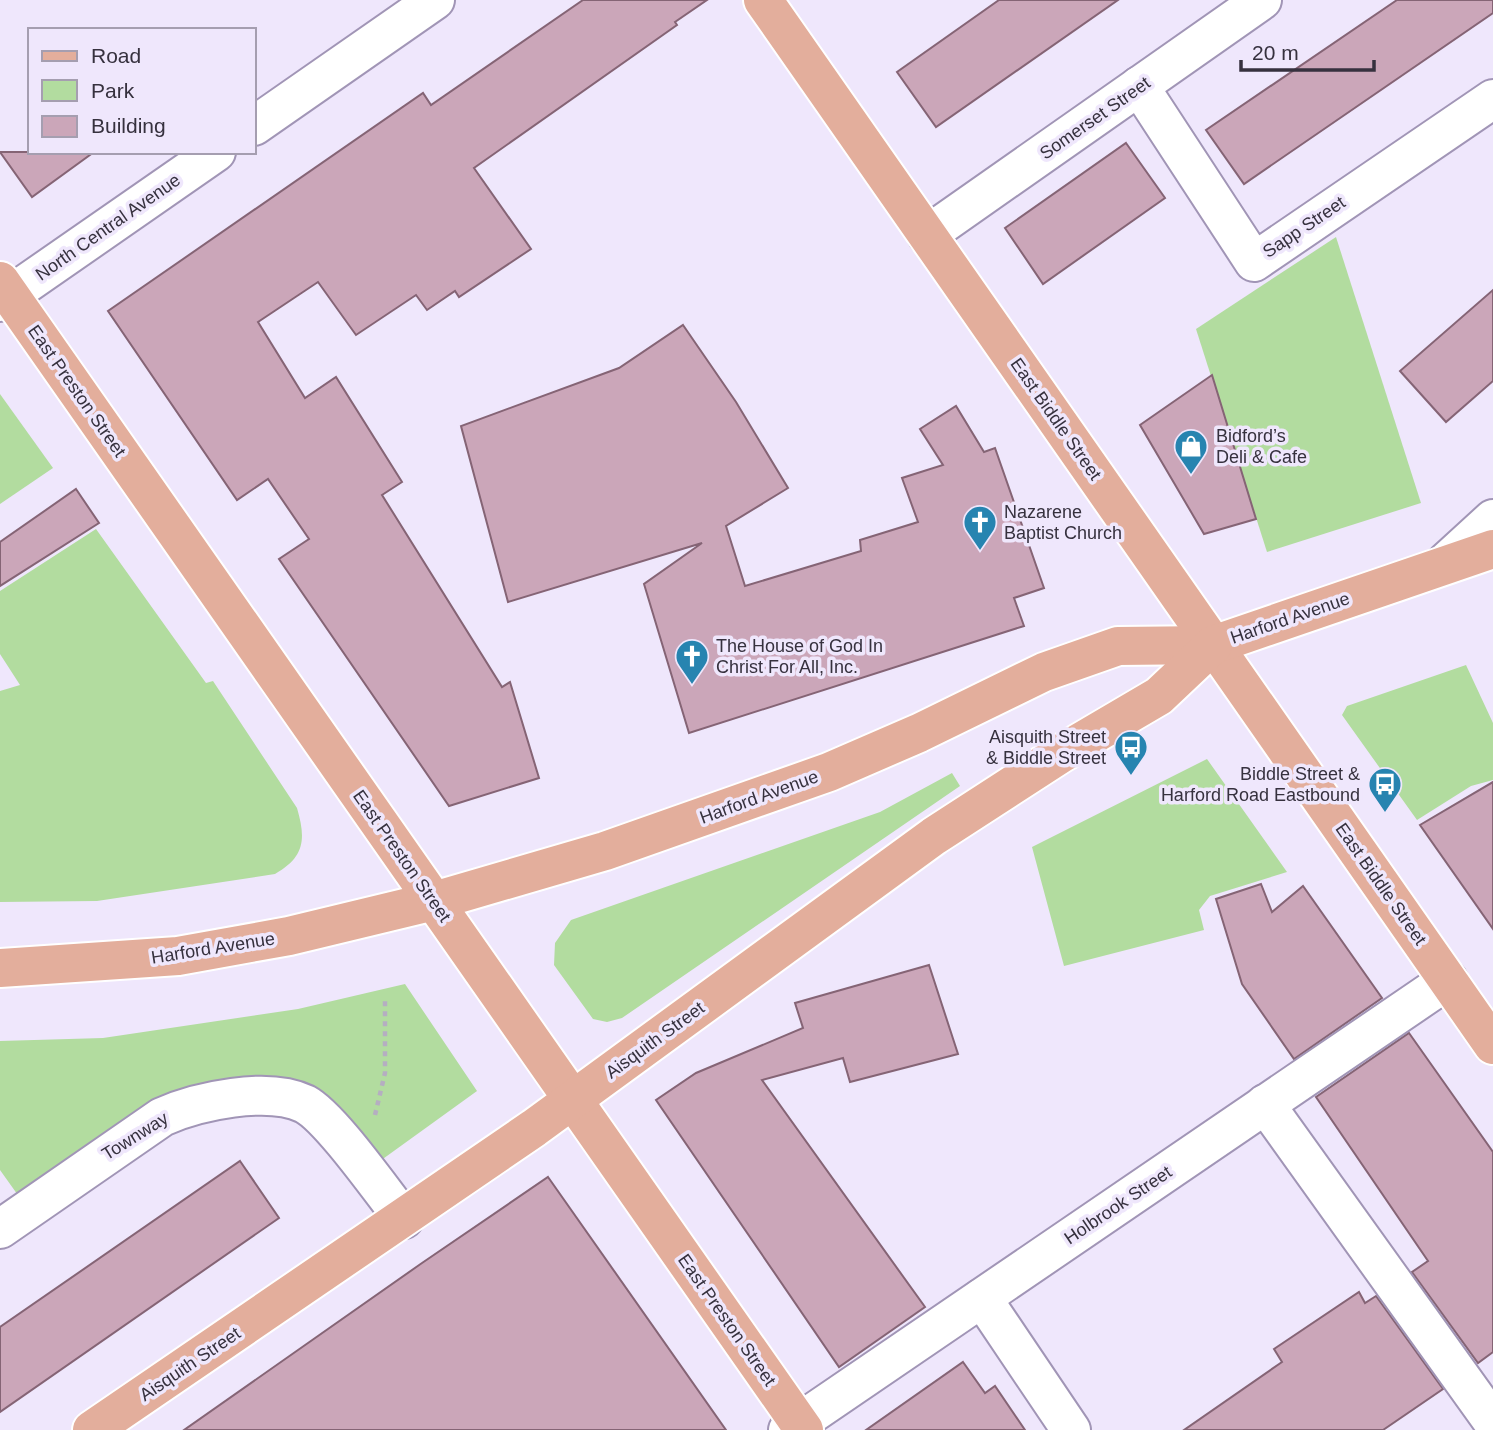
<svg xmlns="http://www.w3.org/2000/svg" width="1493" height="1430" font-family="Helvetica,sans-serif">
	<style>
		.green { fill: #b2dc9f }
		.building { fill: #cba6b9; stroke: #856475; stroke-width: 2 }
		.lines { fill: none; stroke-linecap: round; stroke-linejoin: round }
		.minor-casing { stroke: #a195b6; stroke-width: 42 }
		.major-casing { stroke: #fff; stroke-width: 42 }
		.path { stroke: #b5aec1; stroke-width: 4.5; stroke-dasharray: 5 5; stroke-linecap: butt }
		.minor { stroke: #fff; stroke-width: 38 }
		.major { stroke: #e3ae9c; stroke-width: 38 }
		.labels { text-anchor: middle; stroke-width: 7; stroke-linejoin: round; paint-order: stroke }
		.street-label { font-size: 18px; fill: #36313e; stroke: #efe7fc }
		.poi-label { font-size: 18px; fill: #36313e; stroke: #efe7fc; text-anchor: start }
	</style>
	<rect width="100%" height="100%" fill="#efe7fc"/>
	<g class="green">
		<polygon points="1336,237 1421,503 1267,552 1196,329"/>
		<polygon points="0,394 53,468 0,504"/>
		<path d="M96,529L206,683L213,681L297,808C306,839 305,857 275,874L97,901L0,902V691L20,685L0,654V591Z"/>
		<polygon points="1466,665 1493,723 1493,780 1471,786 1417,820 1342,715 1347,706"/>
		<polygon points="1207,759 1287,872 1210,896 1199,910 1204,930 1064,966 1032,847"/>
		<polygon points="952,773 960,786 622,1018 607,1022 593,1019 554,965 555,943 571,920 880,812"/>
		<polygon points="405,984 477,1091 380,1161 224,1086 20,1198 0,1170 0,1041 103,1038 298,1009"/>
	</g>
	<g class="building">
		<polygon points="583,0 707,0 675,22 677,25 474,168 531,249 459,297 455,291 427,310 416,295 356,335 318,282 258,322 305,398 336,377 402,482 382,495 502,687 510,682 539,778 449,806 279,559 309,539 268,479 237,500 108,311 423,93 431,105"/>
		<polygon points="999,0 1118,0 936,127 897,72"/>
		<polygon points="1397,0 1493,0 1493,13 1244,184 1206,130"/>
		<polygon points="1126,143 1165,198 1043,284 1005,228"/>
		<polygon points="0,152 94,152 32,197"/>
		<polygon points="1493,290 1493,381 1446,422 1400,371"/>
		<polygon points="683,325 736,402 788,488 726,526 745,586 861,551 860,540 918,522 902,478 943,465 920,429 956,406 984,452 995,448 1044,588 1014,598 1024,626 689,733 644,584 702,543 508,602 461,426 619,368"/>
		<polygon points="1212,375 1256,519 1204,534 1140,425"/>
		<polygon points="76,489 99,523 0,586 0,542"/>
		<polygon points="1493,782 1493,929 1420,825"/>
		<polygon points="1261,884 1272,912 1303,886 1382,998 1294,1059 1242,984 1216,899"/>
		<polygon points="929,965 958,1054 850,1082 843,1058 762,1080 925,1307 839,1367 656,1100 696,1073 803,1028 795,1003"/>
		<polygon points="1409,1033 1493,1152 1493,1352 1478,1363 1412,1272 1428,1261 1316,1097"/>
		<polygon points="240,1161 279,1218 0,1412 0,1327"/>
		<polygon points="548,1177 726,1430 184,1430 422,1263"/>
		<polygon points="1359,1292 1365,1303 1376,1296 1443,1389 1383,1430 1184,1430 1282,1362 1274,1349"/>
		<polygon points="963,1362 985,1393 995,1386 1025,1430 866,1430"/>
	</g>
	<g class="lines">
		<defs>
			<g id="minor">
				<polyline points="1139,86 1254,262 1493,99"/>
				<polyline points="254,126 435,0"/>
				<polyline points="927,235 1262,0"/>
				<polyline points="0,302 216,152"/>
				<polyline points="1446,562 1493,519"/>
				<polyline points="1265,1104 1493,1422"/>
				<path d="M0,1229L162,1117C197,1101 268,1086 305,1104C331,1118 383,1193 404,1219"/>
				<polyline points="982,1298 1071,1430"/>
				<polyline points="788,1430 1448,980"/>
			</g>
			<g id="major">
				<polyline points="763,0 1493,1045"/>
				<polyline points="0,281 804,1430"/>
				<polyline points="0,968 178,956 289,936 434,901 605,851 829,772 919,733 1044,672 1118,646 1213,645 1493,549"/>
				<polyline points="92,1430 534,1128 934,836 1062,753 1159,696 1213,645"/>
			</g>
		</defs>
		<use href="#minor" class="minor-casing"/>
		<use href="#major" class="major-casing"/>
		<polyline class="path" points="375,1115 385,1073 385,997"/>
		<use href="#minor" class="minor"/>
		<use href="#major" class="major"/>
	</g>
	<defs>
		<symbol id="shop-pin" viewBox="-11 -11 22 30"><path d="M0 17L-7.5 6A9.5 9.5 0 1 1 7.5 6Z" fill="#2784b0" stroke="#efe7fc"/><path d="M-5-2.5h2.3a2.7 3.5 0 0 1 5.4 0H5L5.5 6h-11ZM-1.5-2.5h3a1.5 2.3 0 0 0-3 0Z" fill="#fff"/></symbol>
		<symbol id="church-pin" viewBox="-11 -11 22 30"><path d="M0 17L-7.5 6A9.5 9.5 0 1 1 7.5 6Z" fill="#2784b0" stroke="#efe7fc"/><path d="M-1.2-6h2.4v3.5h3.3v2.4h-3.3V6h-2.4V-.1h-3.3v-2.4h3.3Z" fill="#fff"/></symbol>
		<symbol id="bus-pin" viewBox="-11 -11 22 30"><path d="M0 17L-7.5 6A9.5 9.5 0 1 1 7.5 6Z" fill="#2784b0" stroke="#efe7fc"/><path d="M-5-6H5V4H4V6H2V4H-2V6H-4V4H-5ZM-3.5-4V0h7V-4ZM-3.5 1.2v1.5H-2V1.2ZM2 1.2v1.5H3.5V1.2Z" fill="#fff"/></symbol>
	</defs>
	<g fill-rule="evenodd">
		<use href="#shop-pin" x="1172" y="427" width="38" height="52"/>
		<use href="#church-pin" x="961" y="503" width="38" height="52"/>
		<use href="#church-pin" x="673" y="637" width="38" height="52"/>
		<use href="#bus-pin" x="1112" y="728" width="38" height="52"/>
		<use href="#bus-pin" x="1366" y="765" width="38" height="52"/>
	</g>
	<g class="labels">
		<g class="street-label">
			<text transform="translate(1095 118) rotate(-35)" y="6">Somerset Street</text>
			<text transform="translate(108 227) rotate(-35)" y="6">North Central Avenue</text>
			<text transform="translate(1304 227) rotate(-34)" y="6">Sapp Street</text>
			<text transform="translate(77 391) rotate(55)" y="6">East Preston Street</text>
			<text transform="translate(1056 419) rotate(55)" y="6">East Biddle Street</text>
			<text transform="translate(1290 618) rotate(-19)" y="6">Harford Avenue</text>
			<text transform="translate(759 797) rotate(-20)" y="6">Harford Avenue</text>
			<text transform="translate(402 856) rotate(55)" y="6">East Preston Street</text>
			<text transform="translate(1381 884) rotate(55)" y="6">East Biddle Street</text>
			<text transform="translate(213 948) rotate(-9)" y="6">Harford Avenue</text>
			<text transform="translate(655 1040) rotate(-36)" y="6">Aisquith Street</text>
			<text transform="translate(135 1136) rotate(-32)" y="6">Townway</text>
			<text transform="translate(1118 1205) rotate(-34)" y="6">Holbrook Street</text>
			<text transform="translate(727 1320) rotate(55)" y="6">East Preston Street</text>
			<text transform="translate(190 1364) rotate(-34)" y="6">Aisquith Street</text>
		</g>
		<g class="poi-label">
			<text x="1216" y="442">Bidford’s<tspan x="1216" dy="21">Deli &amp; Cafe</tspan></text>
			<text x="1004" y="518">Nazarene<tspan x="1004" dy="21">Baptist Church</tspan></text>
			<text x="716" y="652">The House of God In<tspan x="716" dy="21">Christ For All, Inc.</tspan></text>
			<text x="1106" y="743" text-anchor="end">Aisquith Street<tspan x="1106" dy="21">&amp; Biddle Street</tspan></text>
			<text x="1360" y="780" text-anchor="end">Biddle Street &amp;<tspan x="1360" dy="21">Harford Road Eastbound</tspan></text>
		</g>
	</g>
	<rect x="28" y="28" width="228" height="126" fill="#efe7fc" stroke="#a59eb0" stroke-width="2"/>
	<rect x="42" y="51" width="35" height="10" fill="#e3ae9c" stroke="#a59eb0" stroke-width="2"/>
	<text x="91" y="63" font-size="21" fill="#36313e">Road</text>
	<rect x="42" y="80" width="35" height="21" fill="#b2dc9f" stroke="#a59eb0" stroke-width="2"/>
	<text x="91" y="98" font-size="21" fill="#36313e">Park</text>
	<rect x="42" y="116" width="35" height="21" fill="#cba6b9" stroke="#a59eb0" stroke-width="2"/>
	<text x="91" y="133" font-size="21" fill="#36313e">Building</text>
	<path d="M1241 60v10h133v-10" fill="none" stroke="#36313e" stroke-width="3.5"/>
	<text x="1252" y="60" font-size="21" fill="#36313e" stroke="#efe7fc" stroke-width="5" paint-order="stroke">20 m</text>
</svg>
